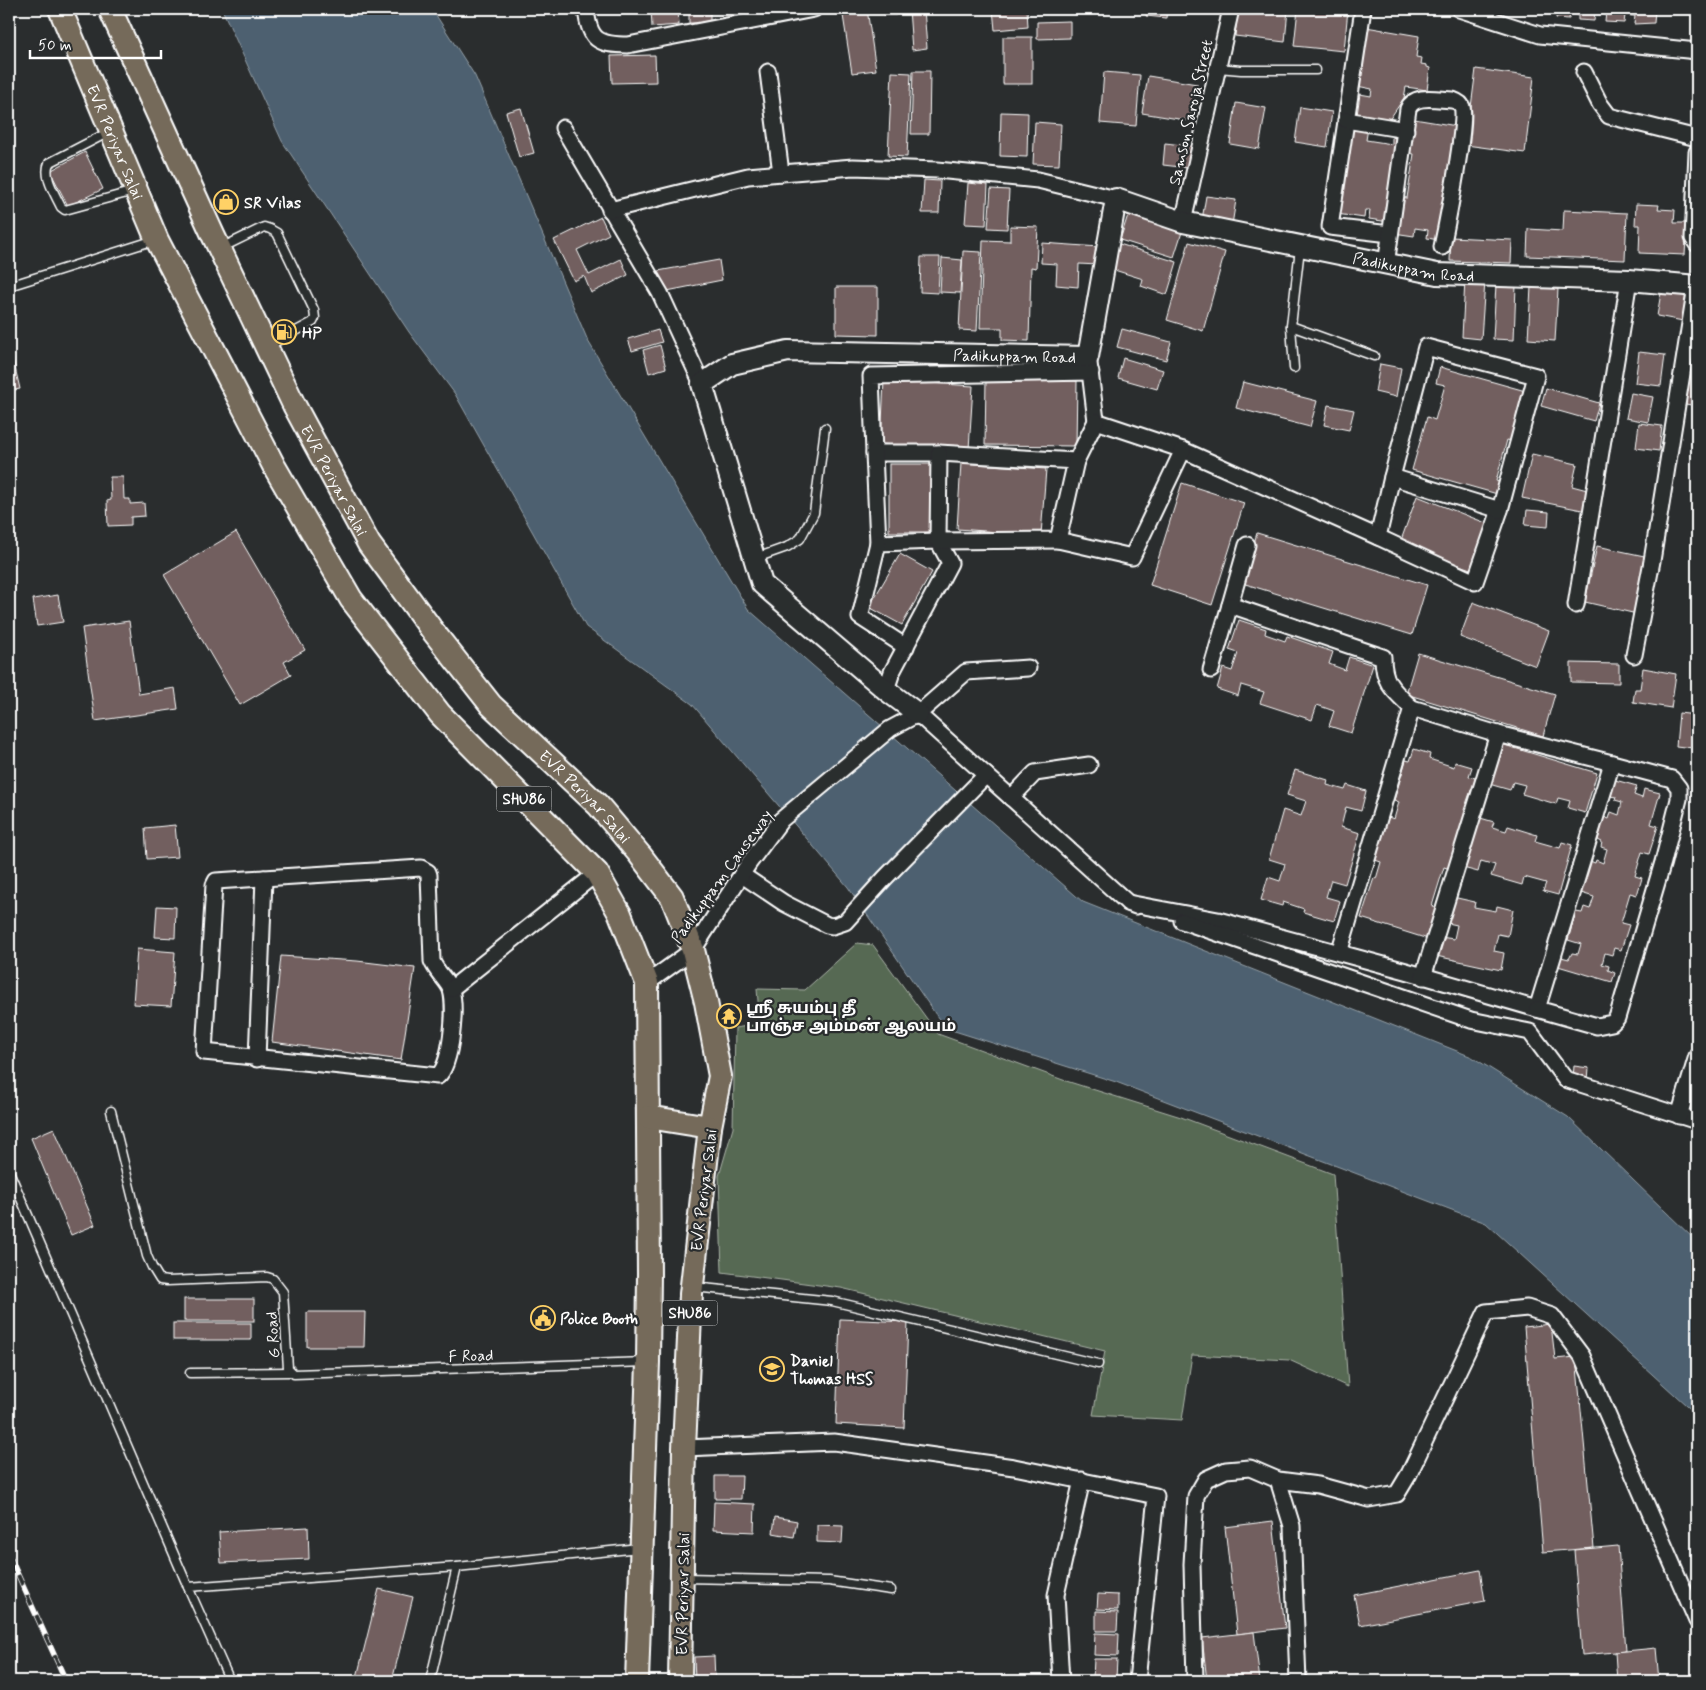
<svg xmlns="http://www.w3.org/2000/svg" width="1706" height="1690" font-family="Mynerve,'Noto Sans Tamil',sans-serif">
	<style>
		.green { fill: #576953; stroke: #abb4a9 }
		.water { fill: #4d606f; stroke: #94a0a9 }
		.building { fill: #725f5e; stroke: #fff }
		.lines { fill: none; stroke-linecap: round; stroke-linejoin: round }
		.lane-casing { stroke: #fff; stroke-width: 11 }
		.street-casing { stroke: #fff; stroke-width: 19 }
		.secondary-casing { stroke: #fff; stroke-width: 24 }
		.primary-casing { stroke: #fff; stroke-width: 26 }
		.lane { stroke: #2a2d2e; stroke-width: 8 }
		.street { stroke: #2a2d2e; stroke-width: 15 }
		.secondary { stroke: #2a2d2e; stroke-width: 20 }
		.primary { stroke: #746a5a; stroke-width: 22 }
		.rail-casing { stroke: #fff; stroke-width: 5.5 }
		.rail { stroke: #2a2d2e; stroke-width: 4; stroke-dasharray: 11; stroke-linecap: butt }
		.labels { text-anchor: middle; stroke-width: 4.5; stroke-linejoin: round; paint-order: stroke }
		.shield { fill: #2a2d2e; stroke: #bfc0c0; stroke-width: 1 }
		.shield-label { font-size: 15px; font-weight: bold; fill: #fff }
		.street-label { font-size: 16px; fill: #fff; stroke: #2a2d2e }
		.poi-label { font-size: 16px; font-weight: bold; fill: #fff; stroke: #2a2d2e; text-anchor: start }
	</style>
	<rect width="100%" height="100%" fill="#2a2d2e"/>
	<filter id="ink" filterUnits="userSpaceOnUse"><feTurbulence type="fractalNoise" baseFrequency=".02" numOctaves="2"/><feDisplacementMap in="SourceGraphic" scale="10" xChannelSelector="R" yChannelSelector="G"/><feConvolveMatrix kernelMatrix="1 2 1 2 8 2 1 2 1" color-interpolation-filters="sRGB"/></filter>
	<g filter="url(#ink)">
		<polygon class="green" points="857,943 873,945 938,1034 1063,1080 1181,1117 1333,1174 1348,1387 1289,1360 1192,1355 1182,1420 1093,1415 1105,1351 841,1288 722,1272 719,1176 733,1128 735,1028 760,1024 757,989 805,990"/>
		<polygon class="water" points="222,9 432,9 475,76 588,341 748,609 1083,902 1472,1057 1568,1117 1697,1242 1697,1415 1486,1223 1116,1082 945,1028 848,887 692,704 586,627 455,394 409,332 282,141"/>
		<g class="building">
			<polygon points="651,9 678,9 679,25 652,27"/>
			<rect x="689" y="9" width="21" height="14"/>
			<polygon points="842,9 867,9 876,70 852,73"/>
			<polygon points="884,9 895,9 896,15 884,15"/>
			<polygon points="909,9 924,9 927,48 912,50"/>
			<polygon points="993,9 1027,9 1028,27 995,30"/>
			<polygon points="1111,9 1143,9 1143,13"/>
			<polygon points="1147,9 1167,9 1166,18 1146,16"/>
			<polygon points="1238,9 1288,9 1285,42 1235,36"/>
			<polygon points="1298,9 1348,9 1344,51 1294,46"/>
			<polygon points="1557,9 1655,9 1654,23 1634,24 1635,16 1625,15 1624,23 1605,22 1606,12 1595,11 1594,21 1578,20 1578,15 1570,14 1569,19 1556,18"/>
			<polygon points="1070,21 1070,38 1037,39 1037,22"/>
			<polygon points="1366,27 1419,36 1416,57 1422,58 1421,64 1427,65 1427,67 1430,68 1427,90 1406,87 1404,98 1389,120 1357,115 1360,94 1371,96 1372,89 1357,86"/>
			<rect x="1003" y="37" width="29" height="47"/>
			<polygon points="655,55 656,82 612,83 611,56"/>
			<polygon points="1476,69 1534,77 1525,153 1466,145"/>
			<polygon points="913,71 930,71 929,134 911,134"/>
			<polygon points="892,72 911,73 907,157 888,156"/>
			<polygon points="1104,72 1140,75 1136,126 1100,123"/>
			<polygon points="1148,76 1197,84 1191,121 1142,113"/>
			<polygon points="1236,103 1266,108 1259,149 1230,144"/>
			<polygon points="1300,107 1332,112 1327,147 1295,142"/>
			<polygon points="521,108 534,153 519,157 506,112"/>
			<polygon points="1001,112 1028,113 1027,157 1000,156"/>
			<polygon points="1414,119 1457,126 1439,240 1427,238 1428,230 1415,228 1414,236 1394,233 1400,197 1407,198 1414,154 1409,153"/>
			<polygon points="1035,122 1061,124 1059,165 1033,164"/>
			<polygon points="1350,125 1368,128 1366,140 1392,144 1392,137 1401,139 1389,222 1369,219 1370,210 1365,210 1364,218 1337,214"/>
			<polygon points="1165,143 1191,146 1189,168 1163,165"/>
			<polygon points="85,152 103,189 68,206 50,171"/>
			<polygon points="924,180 940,181 939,213 922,213"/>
			<polygon points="968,183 988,185 986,225 965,224"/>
			<polygon points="991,189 1009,190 1007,229 988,228"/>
			<polygon points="1206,196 1236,200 1232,225 1202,220"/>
			<polygon points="1636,204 1659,205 1658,209 1675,210 1674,223 1687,223 1685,255 1639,253 1640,225 1635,225"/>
			<polygon points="1564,210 1627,213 1625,260 1527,256 1528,229 1563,231"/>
			<polygon points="1128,215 1182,232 1174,257 1120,240"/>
			<polygon points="601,217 609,234 577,250 589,275 621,259 628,275 591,293 584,276 574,281 554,240"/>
			<polygon points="1010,226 1038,227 1036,268 1031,267 1029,341 1002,340 1002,328 980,328 983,240 1010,241"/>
			<polygon points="1451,237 1512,240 1511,263 1450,261"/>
			<polygon points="1189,242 1225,252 1203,331 1167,320"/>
			<polygon points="1042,243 1099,247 1098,265 1079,264 1078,287 1056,285 1057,264 1041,263"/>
			<polygon points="1116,243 1177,262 1167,295 1141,286 1143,279 1108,268"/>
			<polygon points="963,251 981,252 977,331 959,330"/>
			<polygon points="921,257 940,257 938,293 920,292"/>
			<polygon points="942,258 962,260 960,293 940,292"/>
			<polygon points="719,260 722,280 662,292 658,271"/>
			<polygon points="1465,280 1485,281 1481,339 1462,337"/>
			<polygon points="1496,284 1516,285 1514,340 1493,339"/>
			<polygon points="836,287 878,287 878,335 836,334"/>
			<polygon points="1531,287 1558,289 1555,341 1528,339"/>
			<polygon points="1662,287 1689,291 1683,321 1657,316"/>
			<polygon points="1122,329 1171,342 1166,360 1117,347"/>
			<polygon points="658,330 662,342 632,351 628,339"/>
			<polygon points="9,342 20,389 9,391"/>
			<polygon points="660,345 666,368 649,373 643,350"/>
			<polygon points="1690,350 1697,351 1697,368 1687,366"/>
			<polygon points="1639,352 1665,355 1661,386 1635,383"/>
			<polygon points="1123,358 1163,370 1157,389 1118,378"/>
			<polygon points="1380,364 1401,368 1396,397 1375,392"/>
			<polygon points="1440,367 1529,392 1516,442 1507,440 1496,481 1504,484 1501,495 1412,470 1427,417 1435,420 1445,385 1436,383"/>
			<polygon points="1688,367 1697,369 1697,406 1680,403"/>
			<polygon points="986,379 1077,381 1076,446 985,445"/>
			<polygon points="884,380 973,386 969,449 881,444"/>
			<polygon points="1243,382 1317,401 1310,427 1236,408"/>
			<polygon points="1546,388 1599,403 1594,421 1541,406"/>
			<polygon points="1631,393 1653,397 1648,422 1626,418"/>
			<polygon points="1328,405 1354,410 1349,430 1324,425"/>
			<polygon points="1639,423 1662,426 1659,451 1636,448"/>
			<polygon points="1532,454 1577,464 1572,486 1591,491 1587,511 1522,498"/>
			<polygon points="961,463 1046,469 1041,535 957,529"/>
			<rect x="889" y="464" width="43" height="68"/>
			<polygon points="110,477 123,477 124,499 130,499 130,504 144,503 145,516 131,517 131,525 108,526 107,501 111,500"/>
			<polygon points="1182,483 1244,503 1212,605 1150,585"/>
			<polygon points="1417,496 1491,525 1473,570 1400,543"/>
			<polygon points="1527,510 1549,512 1548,527 1525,525"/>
			<polygon points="236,532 305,650 284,662 291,675 240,705 164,575"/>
			<polygon points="1257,533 1427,585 1412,635 1242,583"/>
			<polygon points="1597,546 1649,557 1637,614 1585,602"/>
			<polygon points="900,554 932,572 902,625 869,607"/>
			<polygon points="58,595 63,622 37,626 33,599"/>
			<polygon points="1473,602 1549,631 1536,666 1460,637"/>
			<polygon points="1239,620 1266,629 1265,634 1285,641 1287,636 1333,652 1329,664 1345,670 1349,657 1373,665 1351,733 1329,726 1334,711 1317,705 1312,720 1260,703 1264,692 1241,685 1238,696 1217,689 1223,668 1232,671 1238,653 1229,650"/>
			<polygon points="129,621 139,694 175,688 178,709 95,721 82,628"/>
			<polygon points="1418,653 1555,694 1543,736 1406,694"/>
			<polygon points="1571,663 1619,664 1619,683 1571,682"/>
			<polygon points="1643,668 1676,674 1671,708 1633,702 1635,689 1640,689"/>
			<polygon points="1679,713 1696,715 1693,748 1676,746"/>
			<polygon points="1501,744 1597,773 1585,813 1568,808 1570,801 1558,798 1556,804 1522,794 1525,785 1513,782 1510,790 1489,784"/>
			<polygon points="1414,749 1430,754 1429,759 1454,767 1455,762 1472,767 1469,776 1478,779 1475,791 1471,790 1464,810 1468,812 1450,869 1444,867 1432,906 1438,908 1428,939 1361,918 1374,878 1376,879 1381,862 1375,860 1388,817 1394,819 1399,802 1394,800 1406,760 1410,761"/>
			<polygon points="1295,770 1328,780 1327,785 1345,790 1347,785 1366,791 1361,811 1346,807 1341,827 1360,833 1345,884 1331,880 1326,897 1340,901 1334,921 1303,912 1304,909 1283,902 1282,906 1261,900 1268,877 1280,881 1285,864 1269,859 1283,810 1301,816 1306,801 1287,795"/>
			<polygon points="1615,780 1637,786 1634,795 1642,798 1644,789 1660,793 1651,824 1658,826 1649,854 1642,852 1635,876 1642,878 1637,895 1630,893 1621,923 1629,925 1621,950 1614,948 1612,955 1605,953 1602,964 1609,966 1608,970 1615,973 1612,982 1558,966 1561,957 1569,959 1572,953 1578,954 1581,944 1568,940 1576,912 1582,913 1584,907 1590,909 1594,897 1581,893 1590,861 1595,863 1596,860 1603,863 1607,849 1601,847 1602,842 1598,840 1604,817 1609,819 1611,812 1619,815 1622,802 1615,800 1616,797 1610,796"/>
			<polygon points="1477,817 1494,822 1492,827 1506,831 1508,826 1537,835 1535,841 1560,848 1562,842 1572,845 1558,895 1543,891 1546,883 1524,877 1522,885 1491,876 1495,865 1481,861 1478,872 1463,868"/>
			<polygon points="175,825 178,857 147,859 145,828"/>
			<polygon points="1448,896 1475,902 1474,907 1496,911 1497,906 1513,910 1508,936 1498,934 1494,951 1504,953 1501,970 1436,956 1440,937 1454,939 1457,925 1443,922"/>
			<polygon points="157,906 176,907 175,938 155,937"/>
			<polygon points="137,949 175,952 171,1006 133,1004"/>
			<polygon points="281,956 357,961 415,968 401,1060 272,1042"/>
			<polygon points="1574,1066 1589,1068 1588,1080 1573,1078"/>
			<polygon points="54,1128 95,1225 71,1235 31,1138"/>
			<rect x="184" y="1299" width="70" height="22"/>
			<polygon points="307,1312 365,1312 364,1347 307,1347"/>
			<polygon points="840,1319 908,1322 904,1428 836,1424"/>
			<rect x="173" y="1323" width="78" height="17"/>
			<polygon points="1551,1324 1555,1359 1576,1357 1594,1548 1543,1552 1524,1327"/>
			<polygon points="715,1476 742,1476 741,1499 715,1499"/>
			<polygon points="714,1502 755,1504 754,1532 713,1530"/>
			<polygon points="775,1517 797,1521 794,1537 773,1533"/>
			<polygon points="1273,1521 1285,1628 1237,1634 1225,1527"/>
			<polygon points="817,1525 843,1526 842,1543 817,1542"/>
			<polygon points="308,1527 309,1559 221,1563 219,1532"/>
			<polygon points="1618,1546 1626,1651 1582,1655 1574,1550"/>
			<polygon points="1480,1570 1485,1601 1360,1625 1354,1595"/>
			<polygon points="379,1589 413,1597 392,1681 356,1681"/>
			<polygon points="1098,1594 1118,1595 1118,1610 1097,1609"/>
			<polygon points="1096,1611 1118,1612 1117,1631 1096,1631"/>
			<polygon points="1254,1632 1260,1681 1207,1681 1202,1638"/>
			<polygon points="1095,1633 1119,1634 1118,1656 1094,1655"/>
			<polygon points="1656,1648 1659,1681 1617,1681 1615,1652"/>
			<polygon points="714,1656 715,1681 695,1681 694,1657"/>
			<polygon points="1094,1659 1117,1659 1116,1679 1093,1678"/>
			<polygon points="792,1674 813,1677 813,1681 791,1681"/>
		</g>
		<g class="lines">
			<defs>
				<g id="lane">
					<polyline points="1218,68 1241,70 1316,70"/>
					<path d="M109,132L49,163C43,177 55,194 61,207L65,210L134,191"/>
					<polyline points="221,248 264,227 270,229 277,233 314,310 315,318 313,322 268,346"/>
					<polyline points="9,286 155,240"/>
					<polyline points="1291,326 1374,356"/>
					<polyline points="1294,368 1291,326 1300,248"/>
					<polyline points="756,558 787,547 800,539 814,513 825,428"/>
					<polyline points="111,1111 147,1256 152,1267 160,1280 167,1281 267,1277 273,1279 283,1292 288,1368 294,1374 646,1362"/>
					<polyline points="9,1171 188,1587"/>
					<polyline points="693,1287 832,1301 1098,1364"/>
					<polyline points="190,1373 290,1372"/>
					<polyline points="683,1578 829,1581 891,1590"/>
					<polyline points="230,1681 188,1587 457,1567 639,1548"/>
					<polyline points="430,1681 457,1567"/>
				</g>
				<g id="street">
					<path d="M586,9C589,40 598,45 628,45L814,9"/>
					<polyline points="1363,9 1330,227 1390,234"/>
					<polyline points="1459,9 1540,35 1697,51"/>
					<polyline points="768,72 781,173"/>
					<polyline points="1584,72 1600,104 1609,116 1697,138"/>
					<polyline points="1346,120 1406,130"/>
					<polyline points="563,128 660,293 702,384"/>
					<polyline points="1697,152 1693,238 1697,244"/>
					<polyline points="610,210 748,176 853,167 937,170 1038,180 1116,199"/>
					<polyline points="1183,222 1231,9"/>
					<path d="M1386,265L1408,109C1414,93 1439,100 1453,100C1456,101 1461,103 1462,107C1468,117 1446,228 1442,247"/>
					<polygon points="1426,347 1536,376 1500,510 1475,582 1378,537 1392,477"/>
					<polyline points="1089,363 1096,421 1183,450 1378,537"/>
					<polyline points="1091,372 871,376 874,453 939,453 1076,461 1096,421"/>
					<polyline points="874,453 878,543 938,541 950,563 892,672 886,690"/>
					<polyline points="939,453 938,541 1058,540 1076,461"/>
					<polyline points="1392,477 1500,510"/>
					<polyline points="1058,540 1132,557 1183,450"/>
					<polyline points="878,543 860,617 906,647"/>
					<path d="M1247,545L1230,605L1383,657C1383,684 1394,691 1412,708"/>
					<polyline points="1576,605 1629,280"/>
					<polyline points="1634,655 1652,561 1696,286"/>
					<polyline points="1211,670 1230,605"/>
					<polyline points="918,714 1128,903 1136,906"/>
					<polyline points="1011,798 1035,773 1089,765"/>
					<path d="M421,868L428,872L429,875L432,961C436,972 448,981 451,990C456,1007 452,1063 438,1076L204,1052L214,885L216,881Z"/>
					<polyline points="742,875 784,903 827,925 833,926 845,922 885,878 986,775"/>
					<polyline points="1128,903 1218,920 1406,971 1537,1009 1612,763 1498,734 1412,708 1339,953"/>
					<polyline points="1182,921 1471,1020 1530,1032 1565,1079 1697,1121"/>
					<polyline points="1423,977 1498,734"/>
					<polyline points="647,983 693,950 749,863 781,820 890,729 918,714 966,672 1028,668"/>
					<polyline points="451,989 597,873"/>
					<polyline points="1537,1009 1597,1026 1612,1023 1617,1018 1663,862 1679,799 1679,788 1672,779 1612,763"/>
					<polyline points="257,1059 264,878"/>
					<polyline points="1679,1116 1697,1056"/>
					<polyline points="684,1448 834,1442 1014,1467 1156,1496 1137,1681"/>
					<polyline points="1278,1480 1292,1526 1298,1681"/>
					<polyline points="1061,1681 1056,1595 1082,1480"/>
					<polyline points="1195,1681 1192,1564 1196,1496 1206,1479 1226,1470 1250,1468 1278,1480 1318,1485 1369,1499 1397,1494 1409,1474 1486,1312 1527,1308 1552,1316 1582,1356 1697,1621"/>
				</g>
				<g id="secondary">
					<path id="s1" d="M918,714L886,690L762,584L702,384L732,364L788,351L1088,357L1116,199L1183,222L1437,274L1629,280L1697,286"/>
				</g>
				<g id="primary">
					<path id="s2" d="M60,9L157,240L274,466L351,599L440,714L597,873L620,914L647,983L649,1274L648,1362L637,1681"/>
					<path id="s3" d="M110,9L213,235L294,405L369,544L432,630L491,705L598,805L640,855L672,897L693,950L706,1002L720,1076L710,1127L691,1294L684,1448L680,1681"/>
					<polyline points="648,1117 710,1127"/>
				</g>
			</defs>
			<use href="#lane" class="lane-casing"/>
			<use href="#street" class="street-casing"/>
			<use href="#secondary" class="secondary-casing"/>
			<use href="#primary" class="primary-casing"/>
			<use href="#lane" class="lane"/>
			<use href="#street" class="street"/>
			<use href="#secondary" class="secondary"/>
			<use href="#primary" class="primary"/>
			<defs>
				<polyline id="rail" points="9,1555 66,1681"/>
			</defs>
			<use href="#rail" class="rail-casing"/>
			<use href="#rail" class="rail"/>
		</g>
	</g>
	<defs>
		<symbol id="shop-ring" viewBox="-11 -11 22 22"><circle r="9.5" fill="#2a2d2e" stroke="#ffd166" stroke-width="1.5"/><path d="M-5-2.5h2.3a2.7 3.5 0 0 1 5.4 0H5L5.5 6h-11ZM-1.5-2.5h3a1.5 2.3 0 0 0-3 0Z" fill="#ffd166"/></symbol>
		<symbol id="fuel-ring" viewBox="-11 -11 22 22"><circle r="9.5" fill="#2a2d2e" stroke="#ffd166" stroke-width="1.5"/><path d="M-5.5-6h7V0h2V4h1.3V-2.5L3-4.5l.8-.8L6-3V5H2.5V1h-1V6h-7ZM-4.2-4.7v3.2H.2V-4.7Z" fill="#ffd166"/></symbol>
		<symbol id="temple-ring" viewBox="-11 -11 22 22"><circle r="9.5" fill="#2a2d2e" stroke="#ffd166" stroke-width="1.5"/><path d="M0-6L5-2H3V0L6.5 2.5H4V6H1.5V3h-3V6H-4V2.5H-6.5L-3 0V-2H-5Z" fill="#ffd166"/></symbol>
		<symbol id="civic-ring" viewBox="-11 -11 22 22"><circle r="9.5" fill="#2a2d2e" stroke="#ffd166" stroke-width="1.5"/><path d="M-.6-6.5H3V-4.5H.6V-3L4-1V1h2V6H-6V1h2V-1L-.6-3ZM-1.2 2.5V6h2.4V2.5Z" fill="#ffd166"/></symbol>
		<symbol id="school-ring" viewBox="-11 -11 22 22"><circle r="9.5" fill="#2a2d2e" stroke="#ffd166" stroke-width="1.5"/><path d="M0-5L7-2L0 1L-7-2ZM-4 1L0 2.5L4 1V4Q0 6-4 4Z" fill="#ffd166"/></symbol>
	</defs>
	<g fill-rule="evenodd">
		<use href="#shop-ring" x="212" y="188" width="28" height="28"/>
		<use href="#fuel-ring" x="270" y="318" width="28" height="28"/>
		<use href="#temple-ring" x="715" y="1002" width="28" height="28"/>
		<use href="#civic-ring" x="529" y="1304" width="28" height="28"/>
		<use href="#school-ring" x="758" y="1355" width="28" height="28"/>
	</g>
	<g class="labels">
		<g class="shield">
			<rect x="496.5" y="786.5" width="55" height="25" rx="4"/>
			<rect x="662.5" y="1300.5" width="55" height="25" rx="4"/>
		</g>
		<g class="shield-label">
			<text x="524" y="804">SHU86</text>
			<text x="690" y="1318">SHU86</text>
		</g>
		<g class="street-label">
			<text transform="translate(1190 112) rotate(-77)" y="6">Samson Saroja Street</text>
			<text dy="6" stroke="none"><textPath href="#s2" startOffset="144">EVR Periyar Salai</textPath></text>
			<text dy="6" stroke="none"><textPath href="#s1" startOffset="1272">Padikuppam Road</textPath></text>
			<text dy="6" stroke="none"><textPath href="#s1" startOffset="732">Padikuppam Road</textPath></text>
			<text dy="6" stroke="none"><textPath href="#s3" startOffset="522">EVR Periyar Salai</textPath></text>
			<text dy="6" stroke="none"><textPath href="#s3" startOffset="928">EVR Periyar Salai</textPath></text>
			<text transform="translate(721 876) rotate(-54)" y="6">Padikuppam Causeway</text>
			<text transform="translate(703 1190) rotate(-83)" y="6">EVR Periyar Salai</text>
			<text transform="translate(272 1335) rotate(-94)" y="6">G Road</text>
			<text transform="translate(471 1355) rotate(-2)" y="6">F Road</text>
			<text transform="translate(682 1594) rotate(-89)" y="6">EVR Periyar Salai</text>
		</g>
		<g class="poi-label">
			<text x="244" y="208">SR Vilas</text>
			<text x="302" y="338">HP</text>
			<text x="746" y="1013">ஶ்ரீ சுயம்பு தீ<tspan x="746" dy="18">பாஞ்ச அம்மன் ஆலயம்</tspan></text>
			<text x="560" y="1324">Police Booth</text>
			<text x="790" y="1366">Daniel<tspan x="790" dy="18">Thomas HSS</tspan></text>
		</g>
	</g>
	<rect width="1706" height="1690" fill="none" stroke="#2a2d2e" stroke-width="30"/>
	<rect x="15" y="15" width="1676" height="1660" fill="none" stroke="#fff" stroke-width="2" filter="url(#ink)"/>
	<path d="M30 50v8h131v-8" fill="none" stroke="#ffffff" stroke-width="2.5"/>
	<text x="38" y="50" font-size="15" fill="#ffffff" stroke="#2a2d2e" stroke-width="4" paint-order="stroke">50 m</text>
</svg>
